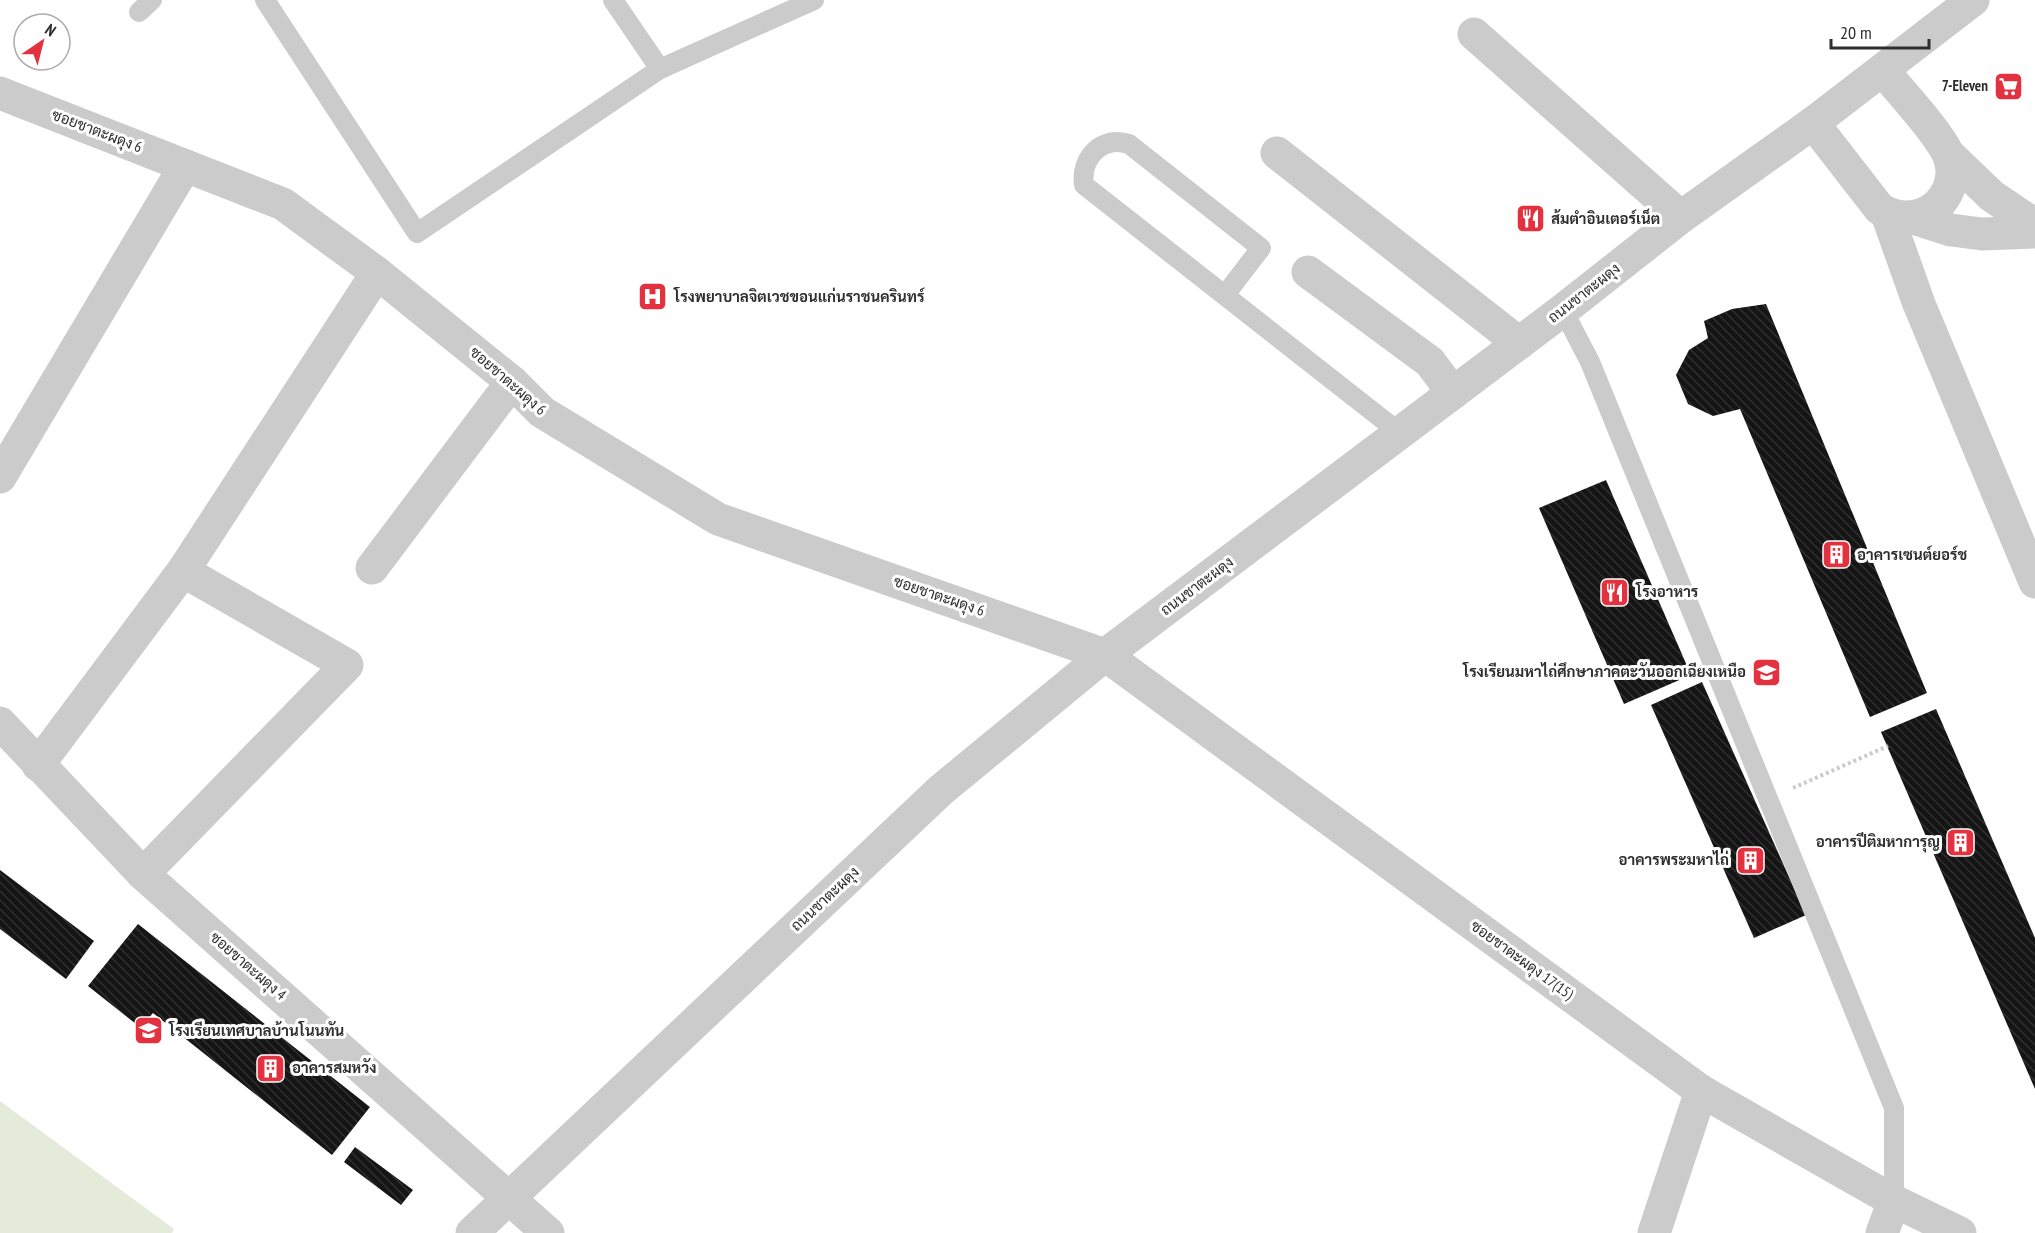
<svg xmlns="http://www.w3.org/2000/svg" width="2035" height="1233" font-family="'PT Sans Narrow',Sarabun,sans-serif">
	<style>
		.green { fill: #e4ebdb }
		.building { fill: url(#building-back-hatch) }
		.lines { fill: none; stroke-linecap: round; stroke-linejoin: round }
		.path { stroke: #cbcbcb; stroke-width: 4; stroke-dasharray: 3 3; stroke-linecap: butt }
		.service { stroke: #cbcbcb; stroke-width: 20 }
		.minor { stroke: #cbcbcb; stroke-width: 33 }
		.tertiary { stroke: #cbcbcb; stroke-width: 33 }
		.labels { text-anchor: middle; stroke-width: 6; stroke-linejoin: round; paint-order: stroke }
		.poi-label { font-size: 15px; font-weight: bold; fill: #2e2e2e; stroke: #fff; text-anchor: start }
		.street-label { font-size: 15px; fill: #2e2e2e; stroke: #fff }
	</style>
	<defs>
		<pattern id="building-back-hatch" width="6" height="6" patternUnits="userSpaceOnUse" patternTransform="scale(1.5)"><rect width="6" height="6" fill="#151515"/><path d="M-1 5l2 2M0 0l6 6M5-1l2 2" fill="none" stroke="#2f2f2f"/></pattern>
	</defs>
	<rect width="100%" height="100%" fill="#fff"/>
	<polygon class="green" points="0,1101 174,1229 172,1233 0,1233"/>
	<g class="building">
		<polygon points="1766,304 1927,693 1870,717 1740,409 1713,416 1688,404 1676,375 1689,350 1708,338 1704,321 1732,309"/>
		<polygon points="1606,480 1691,675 1624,704 1539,508"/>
		<polygon points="1702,682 1806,915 1754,938 1651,705"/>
		<polygon points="1936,709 2035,938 2035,1089 1881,732"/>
		<polygon points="0,870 94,941 66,979 0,929"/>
		<polygon points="138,924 370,1107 332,1155 153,1013 141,1028 88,986"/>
		<polygon points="355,1147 413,1190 401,1205 344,1162"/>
	</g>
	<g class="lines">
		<polyline class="path" points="1793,788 1888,746"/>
		<g class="service">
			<polyline points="265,0 417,233 660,69 814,0"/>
			<polyline points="613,0 660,69"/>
			<polyline points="139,12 152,0"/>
			<path d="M1225,295L1261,248L1129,144C1102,135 1080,158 1084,185L1400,433"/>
			<polyline points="1563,310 1590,362 1894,1108 1894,1201"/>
		</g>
		<g class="minor">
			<polyline points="1474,34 1681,217"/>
			<polyline points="0,93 283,204 377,273 512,382 542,412 718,519 1105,655 1701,1091 1894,1201 1960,1233"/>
			<path d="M1813,123L1879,208C1891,217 1909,220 1923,214C1946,205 1959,178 1948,154C1937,130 1900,92 1883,70"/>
			<polyline points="1277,153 1519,343"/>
			<polyline points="1949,155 1992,196 2035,225"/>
			<polyline points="1887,214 1919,304 2035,582"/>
			<polyline points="1910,217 1951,230 1982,234 2035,232"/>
			<polyline points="1308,272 1430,362 1453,393"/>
			<polyline points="0,477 185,166"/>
			<polyline points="372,568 512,382"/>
			<polyline points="183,571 377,273"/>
			<polyline points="0,723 143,874 548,1233"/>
			<polyline points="38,765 183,571 347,665 143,874"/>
			<polyline points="1654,1233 1701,1091"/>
			<polyline points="1882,1233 1894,1201"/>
		</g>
		<polyline class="tertiary" points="472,1233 941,790 1105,655 1563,310 1681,217 1813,123 1973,0"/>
	</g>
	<defs>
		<symbol id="supermarket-square" viewBox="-11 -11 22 22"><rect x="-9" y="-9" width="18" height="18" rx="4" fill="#e33140" stroke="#fff"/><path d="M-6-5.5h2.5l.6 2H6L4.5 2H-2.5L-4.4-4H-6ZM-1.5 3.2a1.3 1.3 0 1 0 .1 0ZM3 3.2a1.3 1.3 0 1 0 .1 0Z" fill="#fff"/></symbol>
		<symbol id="restaurant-square" viewBox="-11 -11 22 22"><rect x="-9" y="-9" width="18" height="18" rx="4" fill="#e33140" stroke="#fff"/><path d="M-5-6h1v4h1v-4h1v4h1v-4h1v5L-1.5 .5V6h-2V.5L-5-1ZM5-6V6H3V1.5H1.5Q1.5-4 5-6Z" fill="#fff"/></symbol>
		<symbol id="hospital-square" viewBox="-11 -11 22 22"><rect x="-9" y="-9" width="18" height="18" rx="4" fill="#e33140" stroke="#fff"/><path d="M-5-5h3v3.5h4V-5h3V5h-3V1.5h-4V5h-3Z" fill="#fff"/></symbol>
		<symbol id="building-square" viewBox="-11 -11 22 22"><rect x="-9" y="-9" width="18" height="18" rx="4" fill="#e33140" stroke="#fff"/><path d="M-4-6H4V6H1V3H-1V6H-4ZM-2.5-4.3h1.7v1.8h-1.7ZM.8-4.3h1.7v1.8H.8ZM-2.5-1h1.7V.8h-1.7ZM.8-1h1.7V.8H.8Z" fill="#fff"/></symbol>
		<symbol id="school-square" viewBox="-11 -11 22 22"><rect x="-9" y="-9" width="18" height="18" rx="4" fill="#e33140" stroke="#fff"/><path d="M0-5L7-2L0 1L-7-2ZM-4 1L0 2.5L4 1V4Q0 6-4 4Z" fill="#fff"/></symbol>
	</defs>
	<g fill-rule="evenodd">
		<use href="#supermarket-square" x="1992" y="70" width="33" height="33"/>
		<use href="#restaurant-square" x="1514" y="202" width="33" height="33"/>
		<use href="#hospital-square" x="636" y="280" width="33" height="33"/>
		<use href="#building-square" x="1820" y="538" width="33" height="33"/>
		<use href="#restaurant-square" x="1598" y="576" width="33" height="33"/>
		<use href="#school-square" x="1750" y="656" width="33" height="33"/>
		<use href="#building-square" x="1944" y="826" width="33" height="33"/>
		<use href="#building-square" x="1734" y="844" width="33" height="33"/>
		<use href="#school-square" x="132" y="1014" width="33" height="33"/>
		<use href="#building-square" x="254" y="1052" width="33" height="33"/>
	</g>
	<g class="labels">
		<g class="poi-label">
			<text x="1988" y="91" text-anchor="end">7-Eleven</text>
			<text x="1551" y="224">ส้มตำอินเตอร์เน็ต</text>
			<text x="674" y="302">โรงพยาบาลจิตเวชขอนแก่นราชนครินทร์</text>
			<text x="1857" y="560">อาคารเซนต์ยอร์ช</text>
			<text x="1636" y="597">โรงอาหาร</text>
			<text x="1746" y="677" text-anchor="end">โรงเรียนมหาไถ่ศึกษาภาคตะวันออกเฉียงเหนือ</text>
			<text x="1940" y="847" text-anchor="end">อาคารปีติมหาการุญ</text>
			<text x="1729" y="865" text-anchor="end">อาคารพระมหาไถ่</text>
			<text x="169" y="1036">โรงเรียนเทศบาลบ้านโนนทัน</text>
			<text x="292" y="1073">อาคารสมหวัง</text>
		</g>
		<g class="street-label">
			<text transform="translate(97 131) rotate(21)" y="5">ซอยชาตะผดุง 6</text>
			<text transform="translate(1584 293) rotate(-38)" y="5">ถนนชาตะผดุง</text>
			<text transform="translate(508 381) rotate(41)" y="5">ซอยชาตะผดุง 6</text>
			<text transform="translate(1197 586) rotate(-37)" y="5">ถนนชาตะผดุง</text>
			<text transform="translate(939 596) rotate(19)" y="5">ซอยชาตะผดุง 6</text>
			<text transform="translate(825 899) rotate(-43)" y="5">ถนนชาตะผดุง</text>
			<text transform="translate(1522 960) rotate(36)" y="5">ซอยชาตะผดุง 17(15)</text>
			<text transform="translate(248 966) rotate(41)" y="5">ซอยขาตะผดุง 4</text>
		</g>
	</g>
	<g transform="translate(42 42) rotate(35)"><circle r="28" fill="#ffffff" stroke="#ababab" stroke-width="1.5"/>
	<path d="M0-4.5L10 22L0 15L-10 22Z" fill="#e33140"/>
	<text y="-9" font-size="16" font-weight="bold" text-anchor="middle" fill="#2e2e2e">N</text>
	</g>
	<path d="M1831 39v9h98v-9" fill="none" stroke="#2e2e2e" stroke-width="3"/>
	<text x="1840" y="39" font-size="18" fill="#2e2e2e" stroke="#ffffff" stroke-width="4.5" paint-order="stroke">20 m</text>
</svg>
